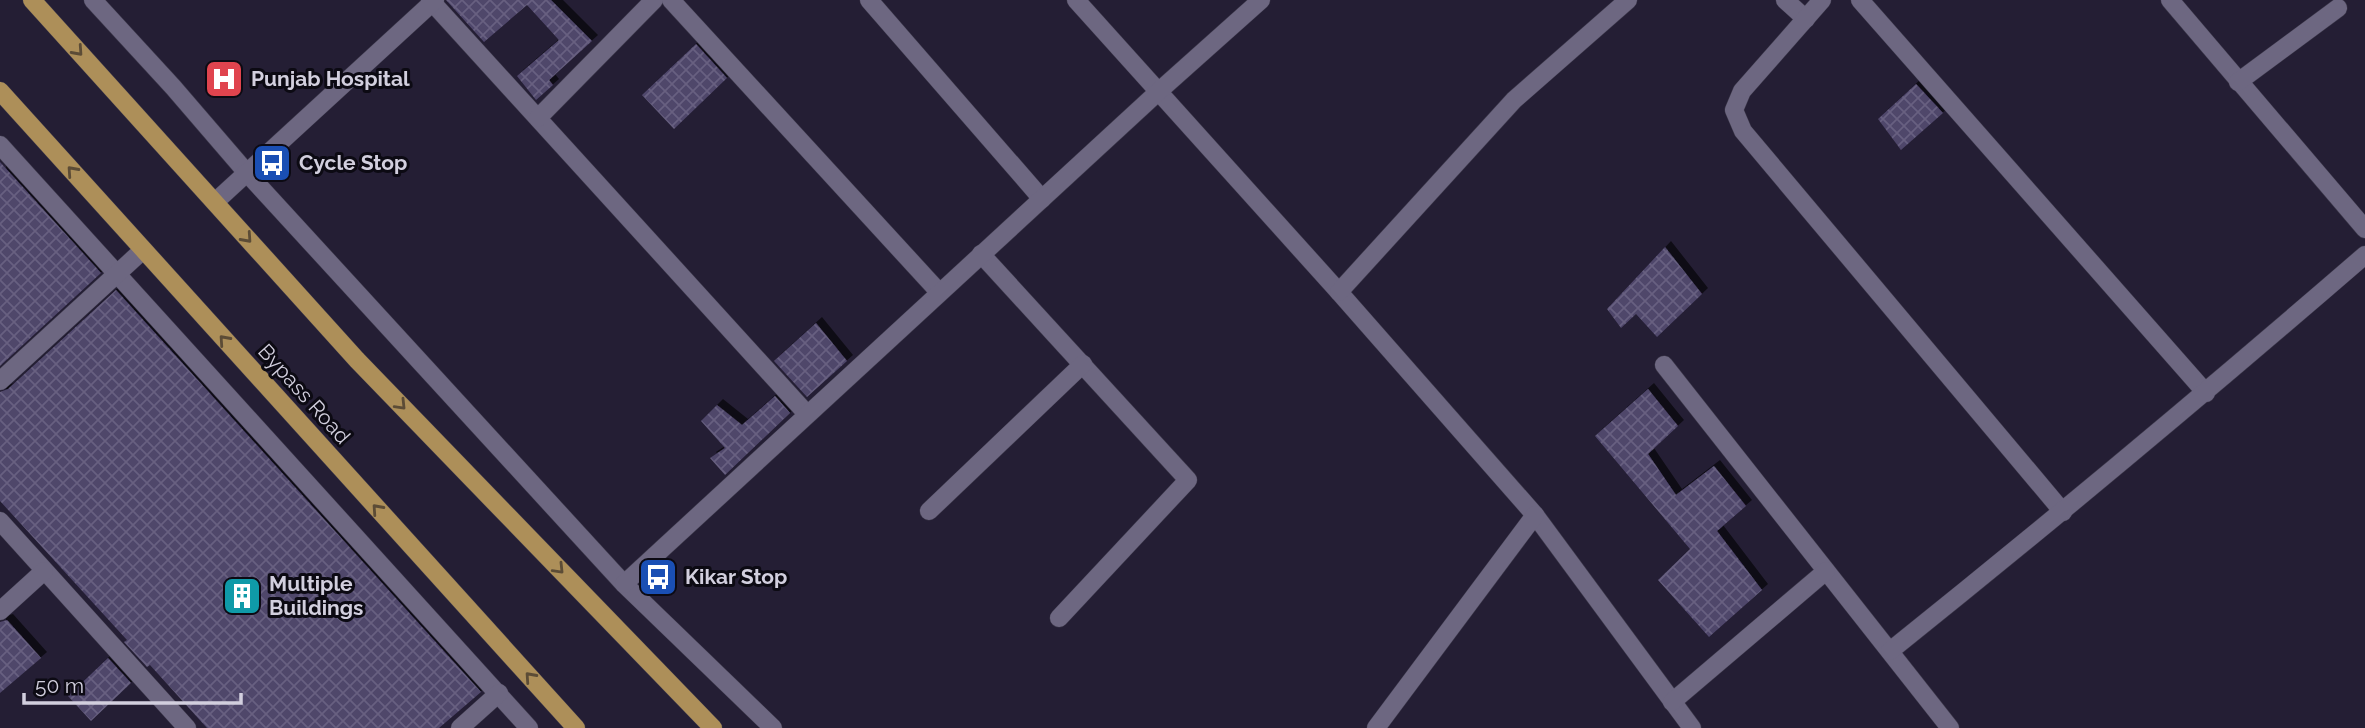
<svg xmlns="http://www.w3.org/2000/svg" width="2365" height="728" font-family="Raleway,sans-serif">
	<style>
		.building { fill: url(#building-cross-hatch); filter: url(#shadow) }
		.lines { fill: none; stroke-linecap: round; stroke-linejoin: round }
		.minor-casing { stroke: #3c384a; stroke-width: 19 }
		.primary-casing { stroke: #3c384a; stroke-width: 19 }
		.minor { stroke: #6d6781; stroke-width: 18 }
		.primary { stroke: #ad8f59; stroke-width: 18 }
		.oneway { stroke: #5c4c36 }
		.labels { text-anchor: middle; stroke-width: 6; stroke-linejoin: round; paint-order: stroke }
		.poi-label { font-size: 21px; font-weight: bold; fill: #d2cfde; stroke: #0c0a13; text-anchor: start }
		.street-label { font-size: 21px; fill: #d2cfde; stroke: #0c0a13 }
	</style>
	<defs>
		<pattern id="building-cross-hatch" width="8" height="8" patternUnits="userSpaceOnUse" patternTransform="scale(1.75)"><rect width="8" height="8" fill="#4f466b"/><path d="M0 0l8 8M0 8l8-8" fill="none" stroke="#676080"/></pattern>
		<filter id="shadow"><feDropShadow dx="6" dy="-6" stdDeviation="0" flood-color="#0009"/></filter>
	</defs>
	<rect width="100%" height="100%" fill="#241e34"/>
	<g class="building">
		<polygon points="446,0 551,0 592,41 549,80 553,85 536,100 517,76 559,40 527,5 484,42"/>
		<polygon points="696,44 727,78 674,129 642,95"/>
		<polygon points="1916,84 1943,113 1901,150 1878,119"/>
		<polygon points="0,162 101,273 0,366"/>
		<polygon points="1665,247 1702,294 1657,337 1636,314 1621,328 1607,309"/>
		<polygon points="116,290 481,692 439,728 207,728 150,665 147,667 124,642 127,640 0,501 0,392 8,389"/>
		<polygon points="816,323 847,361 807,397 774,361"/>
		<polygon points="1648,389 1678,426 1648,454 1676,495 1714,466 1746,506 1717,531 1762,590 1709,637 1658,580 1690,549 1595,436"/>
		<polygon points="775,396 790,413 725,475 710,458 725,448 701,421 717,405 742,425"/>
		<polygon points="7,620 41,658 0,693 0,622"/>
		<polygon points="108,658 131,683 91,721 68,696"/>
	</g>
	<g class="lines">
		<defs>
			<g id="minor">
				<polyline points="93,0 173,87 247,173 624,584 773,728"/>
				<polyline points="430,0 807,414"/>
				<polyline points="671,0 939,292"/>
				<polyline points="869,0 1042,199"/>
				<polyline points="1076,0 1339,292 1535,515 1692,728"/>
				<polyline points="1785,0 1806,19"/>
				<polyline points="1822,0 1742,91 1734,110 1743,131 2063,512"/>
				<polyline points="1860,0 2206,393"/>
				<polyline points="2170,0 2365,229"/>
				<polyline points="2238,82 2338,8"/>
				<polyline points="538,118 654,0"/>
				<polyline points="0,145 529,728"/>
				<polyline points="215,202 435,0"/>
				<polyline points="981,254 1188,480 1059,618"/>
				<polyline points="1339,292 1514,100 1628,0"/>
				<polyline points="1664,365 1950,728"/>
				<polyline points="0,381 143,250"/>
				<polyline points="929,511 1083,364"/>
				<polyline points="0,521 187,728"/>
				<polyline points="624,584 1158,92 1261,0"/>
				<polyline points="0,611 44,571"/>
				<path d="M1890,651C2051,522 2209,390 2365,255"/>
				<polyline points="1672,702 1826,571"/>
				<polyline points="460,728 499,693"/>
				<polyline points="1376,728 1535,515"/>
			</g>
			<g id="primary">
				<polyline points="32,0 357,360 713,728"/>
				<polyline points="0,91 576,728"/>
			</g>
		</defs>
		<use href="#minor" class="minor-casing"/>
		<use href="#primary" class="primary-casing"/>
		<use href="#minor" class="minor"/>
		<use href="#primary" class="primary"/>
	</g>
	<defs><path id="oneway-chevron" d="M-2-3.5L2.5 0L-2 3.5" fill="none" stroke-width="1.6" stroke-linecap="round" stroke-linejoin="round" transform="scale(1.75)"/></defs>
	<g class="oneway">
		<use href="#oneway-chevron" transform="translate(78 51) rotate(48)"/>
		<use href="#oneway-chevron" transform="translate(72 171) rotate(-132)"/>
		<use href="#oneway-chevron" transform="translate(247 238) rotate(48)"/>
		<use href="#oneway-chevron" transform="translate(224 340) rotate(-132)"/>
		<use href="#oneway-chevron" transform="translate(401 405) rotate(46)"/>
		<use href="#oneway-chevron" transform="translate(377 509) rotate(-132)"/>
		<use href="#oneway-chevron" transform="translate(559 569) rotate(46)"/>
		<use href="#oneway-chevron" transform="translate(530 677) rotate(-132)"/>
	</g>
	<defs>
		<symbol id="hospital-square" viewBox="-11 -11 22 22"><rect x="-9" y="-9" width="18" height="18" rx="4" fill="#e0444e" stroke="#0c0a13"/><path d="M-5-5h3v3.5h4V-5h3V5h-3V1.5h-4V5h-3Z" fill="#fff"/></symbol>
		<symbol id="bus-square" viewBox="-11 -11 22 22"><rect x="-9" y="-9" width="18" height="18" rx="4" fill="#1a4fb4" stroke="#0c0a13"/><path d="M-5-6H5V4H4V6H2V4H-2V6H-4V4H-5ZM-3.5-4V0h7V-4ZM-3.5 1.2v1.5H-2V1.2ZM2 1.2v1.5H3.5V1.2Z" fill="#fff"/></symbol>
		<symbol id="building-square" viewBox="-11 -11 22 22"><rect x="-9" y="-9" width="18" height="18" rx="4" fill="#0f9aa8" stroke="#0c0a13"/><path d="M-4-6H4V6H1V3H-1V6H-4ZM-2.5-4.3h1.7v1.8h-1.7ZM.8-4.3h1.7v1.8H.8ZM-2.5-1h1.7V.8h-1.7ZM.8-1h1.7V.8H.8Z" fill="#fff"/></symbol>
	</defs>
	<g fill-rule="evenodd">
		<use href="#hospital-square" x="202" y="57" width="44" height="44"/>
		<use href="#bus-square" x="250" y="141" width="44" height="44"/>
		<use href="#bus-square" x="636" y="555" width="44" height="44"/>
		<use href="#building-square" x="220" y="574" width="44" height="44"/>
	</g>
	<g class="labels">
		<g class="poi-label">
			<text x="251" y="86">Punjab Hospital</text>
			<text x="299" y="170">Cycle Stop</text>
			<text x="685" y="584">Kikar Stop</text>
			<text x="269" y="591">Multiple<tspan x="269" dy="24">Buildings</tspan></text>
		</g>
		<g class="street-label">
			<text transform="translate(304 394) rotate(48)" y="7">Bypass Road</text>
		</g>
	</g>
	<path d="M24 693v10h217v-10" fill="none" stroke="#d2cfde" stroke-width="3.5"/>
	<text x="35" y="693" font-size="21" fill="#d2cfde" stroke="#0c0a13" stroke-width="5" paint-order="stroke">50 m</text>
</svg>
